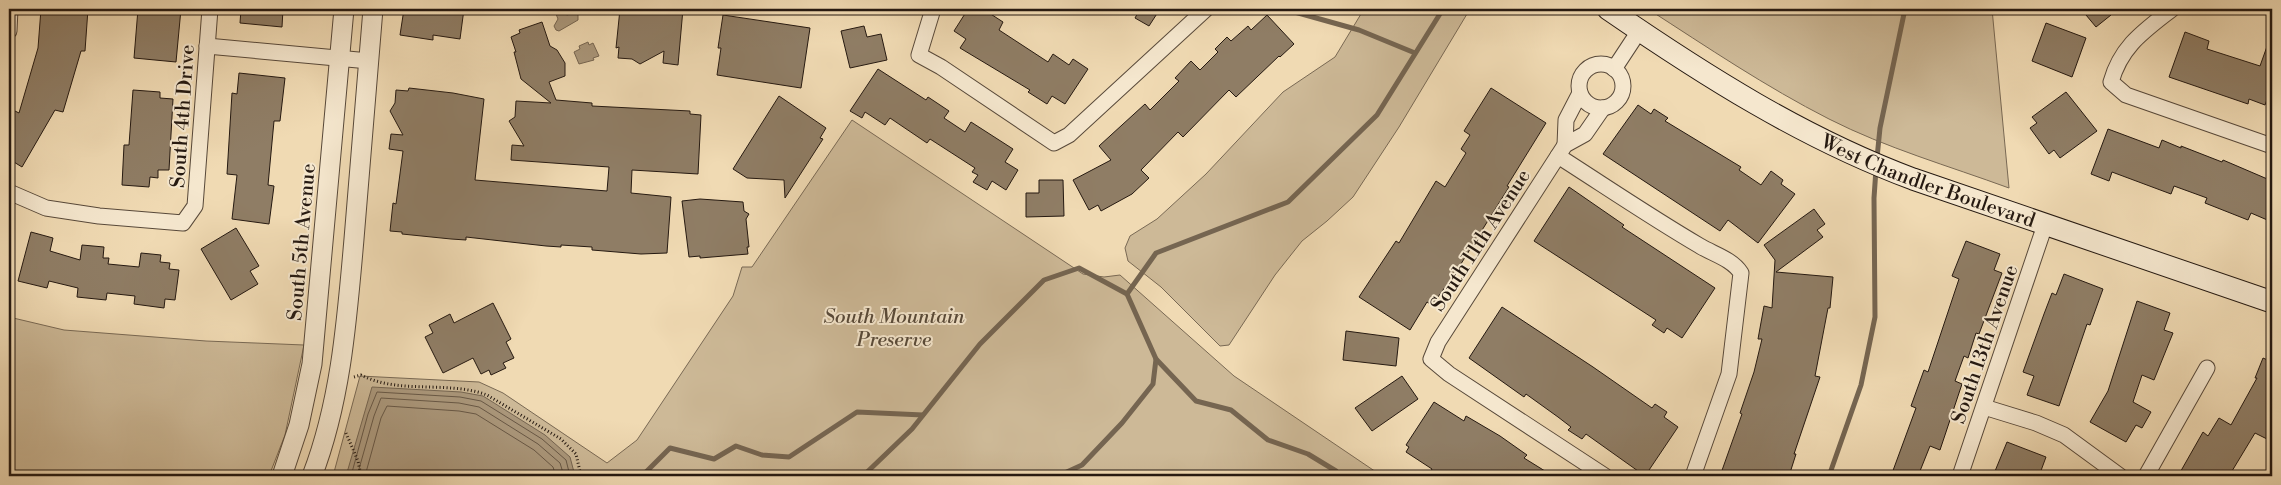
<svg xmlns="http://www.w3.org/2000/svg" width="2281" height="485" font-family="'Libre Bodoni',serif">
	<style>
		.green { fill: #cdb997; stroke: #796954 }
		.water { fill: #ab987c; stroke: #756551 }
		.lines { fill: none; stroke-linecap: round; stroke-linejoin: round }
		.shore { stroke: #685846; stroke-width: 1 }
		.stream { stroke: #756551; stroke-width: 5 }
		.building { fill: #8f7d65; stroke: #251911 }
		.minor-casing { stroke: #58493a; stroke-width: 17 }
		.tertiary-casing { stroke: #58493a; stroke-width: 21 }
		.secondary-casing { stroke: #251911; stroke-width: 23 }
		.path { stroke: #251911; stroke-width: 3; stroke-dasharray: 1 2.5; stroke-linecap: butt }
		.minor { stroke: #f5e7ce; stroke-width: 15 }
		.tertiary { stroke: #f5e7ce; stroke-width: 19 }
		.secondary { stroke: #f5e7ce; stroke-width: 21 }
		.labels { text-anchor: middle; stroke-width: 4; stroke-linejoin: round; paint-order: stroke }
		.street-label { font-size: 20px; fill: #251911; stroke: #f5e7ce }
		.park-label { font-size: 20px; font-style: italic; fill: #574939; stroke: #f5e7ce }
	</style>
	<rect width="100%" height="100%" fill="#f0dab3"/>
	<filter id="stains"><feTurbulence type="fractalNoise" baseFrequency=".004" numOctaves="4"/><feColorMatrix values="0 0 0 0 .2 0 0 0 0 .09 0 0 0 0 .02 0 0 0 .5 -.17"/></filter>
	<radialGradient id="worn" r=".72"><stop offset=".6" stop-color="#630" stop-opacity="0"/><stop offset="1" stop-color="#630" stop-opacity=".3"/></radialGradient>
	<g class="green">
		<polygon points="1364,9 1470,9 1399,127 1353,197 1327,221 1302,241 1275,275 1229,345 1220,346 1161,287 1128,261 1125,248 1130,236 1157,219 1206,174 1283,92 1335,57"/>
		<path d="M1648,9H1992L2009,188C1949,166 1886,148 1829,119C1766,87 1707,47 1648,9Z"/>
		<polygon points="852,120 1083,274 1104,277 1120,275 1234,376 1382,476 333,476 360,376 479,382 503,393 607,463 637,440 733,296 742,267 752,267"/>
		<polygon points="9,317 64,330 206,341 304,345 285,435 269,476 9,476"/>
	</g>
	<g class="water">
		<polygon points="559,10 567,15 574,13 578,15 578,20 559,31 556,30 554,26 558,19 556,14"/>
		<polygon points="588,42 589,45 593,43 599,56 593,58 594,60 579,64 574,52 580,49 579,46"/>
		<polygon points="372,387 461,392 483,396 545,435 570,457 575,476 346,476"/>
	</g>
	<g class="lines">
		<g class="shore">
			<polyline points="351,476 368,414 377,392 460,397 481,401 542,439 566,460 570,476"/>
			<polyline points="357,476 374,416 381,398 459,403 479,407 538,444 560,463 564,476"/>
			<polyline points="365,476 381,418 387,406 459,411 476,414 534,450 553,467 556,476"/>
		</g>
		<g class="stream">
			<polyline points="1284,9 1359,30 1415,53"/>
			<polyline points="1877,158 1880,128 1905,9"/>
			<polyline points="1156,359 1196,401 1231,410 1268,440 1308,454 1336,471 1338,476"/>
			<polyline points="642,476 670,448 714,459 736,446 762,455 789,457 857,412 923,415"/>
			<polyline points="863,476 912,429 980,344 1044,280 1079,268 1127,294 1156,253 1288,202 1377,115 1443,9"/>
			<polyline points="1058,476 1082,465 1122,423 1153,384 1156,359 1127,294"/>
			<polyline points="1829,476 1861,385 1875,317 1874,198 1876,169"/>
		</g>
	</g>
	<g class="building">
		<polygon points="41,9 88,9 85,51 81,51 63,112 55,110 22,167 9,159 9,108 19,113 38,48"/>
		<polygon points="138,9 181,9 176,62 134,58"/>
		<polygon points="241,9 283,9 282,27 240,23"/>
		<polygon points="404,9 464,9 460,39 433,35 433,40 400,35"/>
		<polygon points="620,9 683,9 678,65 663,63 664,51 640,64 632,59 618,58 619,47 616,48"/>
		<polygon points="968,9 983,9 1003,22 999,30 1048,62 1053,54 1069,65 1073,59 1088,69 1065,104 1052,96 1047,104 1028,92 1030,90 960,48 966,39 954,31"/>
		<polygon points="1140,9 1160,9 1149,26 1135,18"/>
		<polygon points="2081,9 2102,9 2111,15 2096,27"/>
		<polygon points="723,15 810,28 801,88 717,75 721,48 718,48"/>
		<polygon points="1267,15 1294,44 1280,57 1279,56 1236,97 1229,90 1183,137 1178,132 1141,170 1149,178 1132,194 1101,211 1098,205 1089,210 1073,180 1111,160 1099,146 1145,104 1150,110 1179,81 1175,78 1191,61 1200,70 1218,52 1215,49 1227,37 1231,41 1248,26 1251,30"/>
		<polygon points="542,22 550,46 557,50 565,63 565,76 549,82 556,100 592,103 592,106 690,111 690,114 701,115 698,174 632,170 631,193 671,197 667,253 641,254 592,250 592,247 561,245 561,247 546,246 466,237 466,240 451,239 402,234 402,232 390,231 393,203 396,204 403,151 389,149 391,134 403,135 390,111 395,103 396,90 408,91 409,88 453,93 484,99 475,180 607,191 609,167 511,160 512,145 524,146 509,121 515,117 516,101 551,103 521,79 514,52 516,52 511,37 520,33 519,30"/>
		<polygon points="2046,23 2086,38 2072,77 2032,61"/>
		<polygon points="864,26 867,37 881,34 887,60 850,68 841,31"/>
		<polygon points="2185,32 2209,41 2207,49 2260,66 2270,38 2272,38 2272,86 2265,105 2249,99 2248,104 2169,77"/>
		<polygon points="878,69 926,100 928,97 949,111 944,118 965,132 971,122 1013,149 1005,162 1018,170 1006,190 992,181 987,190 973,182 978,175 972,172 975,168 930,139 927,143 890,118 885,125 865,112 862,118 850,111"/>
		<polygon points="239,73 285,78 280,121 274,121 268,185 274,186 269,224 232,219 237,175 227,174 232,93 237,94"/>
		<polygon points="1491,88 1546,123 1507,186 1509,187 1454,275 1432,305 1427,302 1410,330 1359,297 1396,241 1399,243 1436,181 1445,187 1466,153 1461,149 1470,135 1464,131"/>
		<polygon points="133,90 160,92 160,98 173,99 169,170 158,170 158,178 150,177 149,187 122,185 124,145 129,145"/>
		<polygon points="2066,92 2097,131 2060,158 2054,150 2049,154 2030,128 2037,123 2032,117"/>
		<polygon points="779,96 826,128 820,138 823,139 785,198 784,180 747,178 733,169"/>
		<polygon points="1638,105 1651,114 1654,109 1668,118 1665,121 1741,167 1739,170 1761,185 1771,171 1783,180 1781,184 1795,194 1758,243 1728,220 1720,231 1603,154"/>
		<polygon points="2108,129 2159,148 2162,140 2181,148 2181,146 2222,162 2223,160 2272,181 2272,222 2251,213 2248,220 2205,203 2207,198 2174,186 2171,194 2112,172 2109,181 2091,174"/>
		<polygon points="1039,180 1063,180 1064,216 1026,217 1026,193 1039,193"/>
		<polygon points="1569,187 1624,225 1622,227 1715,288 1682,338 1667,328 1664,333 1652,325 1656,320 1534,241"/>
		<polygon points="700,199 743,202 744,211 749,214 746,219 749,247 747,247 748,254 700,258 700,256 689,257 682,201"/>
		<polygon points="1814,209 1825,224 1817,230 1823,237 1776,272 1833,277 1830,308 1828,308 1815,376 1820,377 1794,454 1796,454 1789,476 1720,476 1742,414 1740,413 1754,372 1762,339 1758,339 1764,306 1772,308 1775,260 1764,245"/>
		<polygon points="236,228 259,266 250,271 258,284 231,300 201,249"/>
		<polygon points="31,232 53,238 50,251 80,260 82,245 104,247 103,258 109,258 108,264 139,267 141,253 161,255 160,262 170,263 169,269 179,270 175,300 165,299 164,308 134,304 135,296 107,293 106,300 77,297 78,288 49,281 47,288 18,281"/>
		<polygon points="1966,241 2000,254 1994,270 2002,273 1979,334 1976,333 1968,358 1964,356 1955,381 1962,384 1940,450 1930,446 1918,476 1891,476 1916,408 1911,406 1924,370 1928,372 1959,279 1952,276"/>
		<polygon points="2064,274 2103,289 2090,325 2087,324 2059,406 2027,395 2034,376 2023,372 2044,314 2052,293 2056,295"/>
		<polygon points="2137,301 2170,313 2164,330 2173,333 2154,380 2142,375 2133,402 2151,412 2142,428 2136,425 2126,442 2090,422 2108,391"/>
		<polygon points="493,303 511,339 506,342 514,358 503,363 506,368 491,375 489,370 481,374 473,358 443,373 425,337 433,333 429,325 450,314 454,323"/>
		<polygon points="1502,307 1593,367 1652,408 1655,404 1667,412 1664,417 1678,427 1645,476 1586,434 1582,439 1568,430 1571,427 1558,417 1526,394 1524,397 1469,358"/>
		<polygon points="1346,331 1399,338 1396,366 1343,360"/>
		<polygon points="2263,358 2272,362 2272,429 2267,439 2255,433 2229,476 2178,476 2203,432 2208,436 2219,418 2231,425 2257,378 2255,378"/>
		<polygon points="1402,376 1418,399 1372,431 1355,408"/>
		<polygon points="1434,402 1464,421 1466,416 1500,436 1527,455 1524,458 1553,476 1439,476 1431,471 1432,469 1406,452 1409,447 1406,445"/>
		<polygon points="2007,442 2046,457 2039,476 1993,476"/>
	</g>
	<g class="lines">
		<defs>
			<g id="minor">
				<polyline points="933,9 919,55 941,67 1054,143 1069,135 1206,9"/>
				<path d="M2172,9C2144,31 2121,46 2111,82L2126,95L2272,146"/>
				<polyline points="9,31 10,9"/>
				<polyline points="207,46 369,61"/>
				<circle cx="1601" cy="86" r="22"/>
				<polyline points="1614,69 1639,31"/>
				<polyline points="1603,108 1585,134 1565,145 1438,342 1431,359 1449,374 1605,476"/>
				<polyline points="1565,145 1566,120 1580,93"/>
				<path d="M1558,156C1605,186 1652,218 1700,246C1713,254 1732,259 1741,273L1729,374L1693,476"/>
				<polyline points="9,192 46,208 99,216 183,223 195,206 210,9"/>
				<polyline points="1984,407 2036,423 2064,435 2120,476"/>
				<polyline points="1960,476 2045,225"/>
				<polyline points="2146,476 2207,368"/>
			</g>
			<g id="tertiary">
				<polyline points="282,476 299,425 312,364 344,9"/>
				<path d="M312,476C341,401 347,319 354,239C361,162 367,85 373,9"/>
			</g>
			<g id="secondary">
				<path id="s1" d="M1608,9C1704,75 1803,138 1913,179L2272,302"/>
			</g>
		</defs>
		<use href="#minor" class="minor-casing"/>
		<use href="#tertiary" class="tertiary-casing"/>
		<use href="#secondary" class="secondary-casing"/>
		<g class="path">
			<path d="M354,377L361,375C400,395 447,380 487,395L561,439L576,454L581,476"/>
			<polyline points="346,433 358,461 361,476"/>
		</g>
		<use href="#minor" class="minor"/>
		<use href="#tertiary" class="tertiary"/>
		<use href="#secondary" class="secondary"/>
	</g>
	<g class="labels">
		<g class="street-label">
			<text transform="translate(182 116) rotate(-86)" y="7">South 4th Drive</text>
			<text dy="7" stroke="none"><textPath href="#s1" startOffset="365">West Chandler Boulevard</textPath></text>
			<text transform="translate(1480 240) rotate(-57)" y="7">South 11th Avenue</text>
			<text transform="translate(301 242) rotate(-85)" y="7">South 5th Avenue</text>
			<text transform="translate(1984 344) rotate(-71)" y="7">South 13th Avenue</text>
		</g>
		<g class="park-label">
			<text x="894" y="323">South Mountain<tspan x="894" dy="23">Preserve</tspan></text>
		</g>
	</g>
	<rect width="2281" height="485" fill="none" stroke="#f0dab3" stroke-width="30"/>
	<rect x="10" y="10" width="2261" height="465" fill="none" stroke="#251911" stroke-width="2.5"/>
	<rect x="15" y="15" width="2251" height="455" fill="none" stroke="#251911"/>
	<rect width="100%" height="100%" filter="url(#stains)"/>
	<rect width="100%" height="100%" fill="url(#worn)"/>
</svg>
